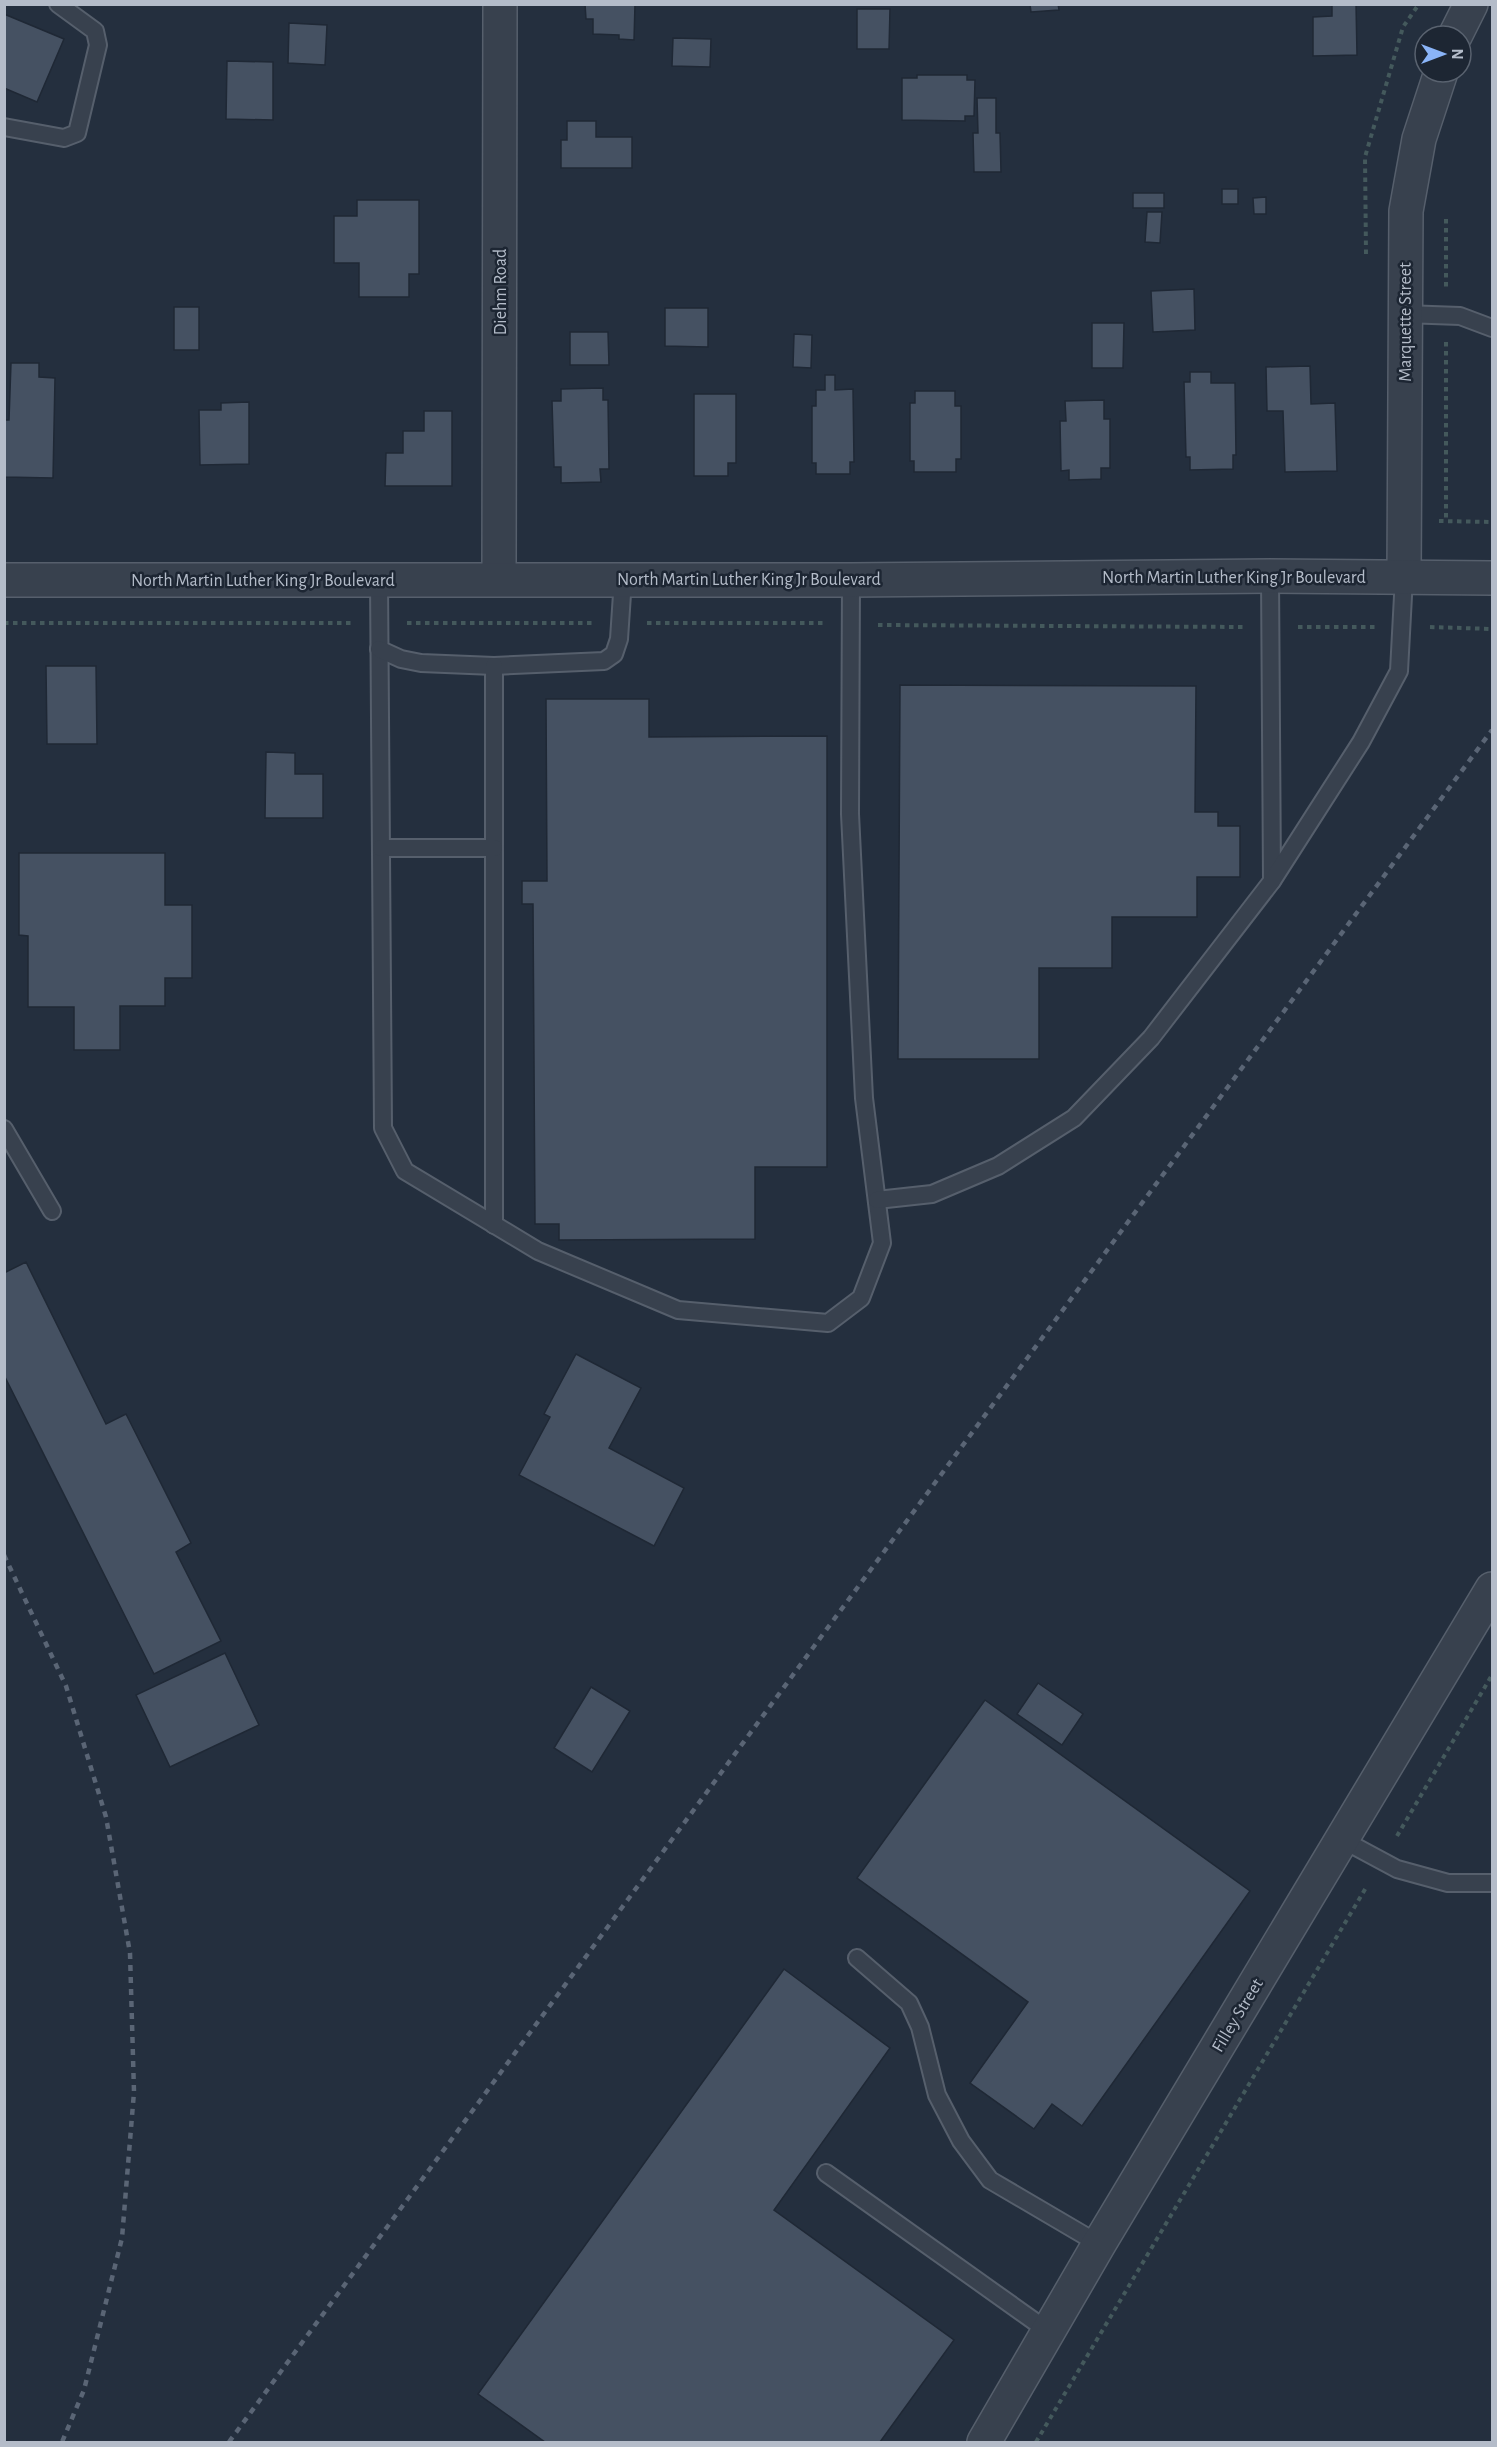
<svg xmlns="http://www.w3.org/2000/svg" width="1497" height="2447" font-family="'Alegreya Sans',sans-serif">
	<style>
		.building { fill: #455162; stroke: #1f2835; stroke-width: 1.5 }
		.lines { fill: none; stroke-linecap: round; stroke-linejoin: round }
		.service-casing { stroke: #565f6c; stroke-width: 20 }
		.minor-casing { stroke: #565f6c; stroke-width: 36 }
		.tertiary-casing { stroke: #565f6c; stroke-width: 36 }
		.path { stroke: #44595c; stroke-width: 4; stroke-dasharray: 4.5 4.5; stroke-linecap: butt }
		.service { stroke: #38414e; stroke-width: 16 }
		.minor { stroke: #38414e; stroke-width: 33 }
		.tertiary { stroke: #38414e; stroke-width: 33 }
		.rail { stroke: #5a6575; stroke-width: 4.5; stroke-dasharray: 6 6; stroke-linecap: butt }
		.labels { text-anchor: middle; stroke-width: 5; stroke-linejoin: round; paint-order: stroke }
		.street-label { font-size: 18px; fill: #b4bcc9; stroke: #1d2633 }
	</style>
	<rect width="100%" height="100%" fill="#242f3e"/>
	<g class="building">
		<polygon points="585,4 635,4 634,40 619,39 619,35 593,34 593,19 586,19"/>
		<polygon points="1030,4 1058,4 1059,10 1031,12"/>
		<polygon points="1332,4 1356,4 1357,55 1313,56 1313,17 1332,16"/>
		<polygon points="857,9 890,9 889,49 857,49"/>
		<polygon points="4,14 64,39 37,102 4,88"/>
		<polygon points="289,23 327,25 325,65 288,63"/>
		<polygon points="673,38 711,39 710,67 672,66"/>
		<polygon points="227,61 273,62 273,120 226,119"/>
		<polygon points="917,75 967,75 967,80 975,80 974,116 965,116 965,121 902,120 902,78 917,78"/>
		<polygon points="977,98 996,98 996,133 1000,133 1001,172 974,172 973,133 978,133"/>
		<polygon points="567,121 596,121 596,137 632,137 632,168 561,168 561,140 567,140"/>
		<rect x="1222" y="189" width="16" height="15"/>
		<rect x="1133" y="193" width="31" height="15"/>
		<polygon points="1266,197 1266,214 1254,214 1253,198"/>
		<polygon points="357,200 419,200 419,274 409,274 409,297 359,297 359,263 334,263 334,216 357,216"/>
		<polygon points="1147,212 1162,212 1160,243 1145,242"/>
		<polygon points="1194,289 1195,330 1153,332 1151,291"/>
		<rect x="174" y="307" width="25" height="43"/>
		<polygon points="665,308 708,308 708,347 665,346"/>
		<polygon points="1092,323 1124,323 1123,368 1092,368"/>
		<polygon points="570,332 608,332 609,365 570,365"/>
		<polygon points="794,334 812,335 811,368 793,367"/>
		<polygon points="11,363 39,363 39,377 55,378 53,478 4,477 4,420 9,420"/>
		<polygon points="1310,366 1311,404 1335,403 1337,471 1285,472 1283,411 1267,411 1266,367"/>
		<polygon points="1190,372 1211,372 1211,383 1235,383 1236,455 1233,455 1233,469 1190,470 1190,457 1186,457 1184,382 1190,382"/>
		<polygon points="825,375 835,375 835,390 853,389 854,462 850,462 850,474 816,474 816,463 812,463 812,406 816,406 816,390 825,390"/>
		<polygon points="603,388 603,400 608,400 609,469 600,469 601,482 561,483 561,467 554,467 552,401 561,401 561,389"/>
		<polygon points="915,391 955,391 955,406 961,406 961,459 956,459 956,472 914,472 914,461 910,461 910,403 915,403"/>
		<polygon points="694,394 736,394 736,463 728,463 728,476 694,476"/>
		<polygon points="1104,400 1104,419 1110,419 1110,468 1101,468 1101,479 1069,480 1069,470 1061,471 1060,421 1066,421 1065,401"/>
		<polygon points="249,402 249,464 200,465 199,410 221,410 221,403"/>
		<polygon points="424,411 452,411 452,486 385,486 386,453 403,453 403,431 424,431"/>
		<polygon points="46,666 96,666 97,744 47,744"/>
		<polygon points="900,685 1196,686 1195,812 1218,812 1218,826 1240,826 1240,877 1197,877 1197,917 1112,917 1112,968 1039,968 1039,1059 898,1059"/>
		<polygon points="546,699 649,699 649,737 827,736 827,1167 755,1167 755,1239 559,1240 559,1224 535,1224 533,904 522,904 522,881 547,881"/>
		<polygon points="266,752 295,753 295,774 323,774 323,818 265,818"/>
		<polygon points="19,853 165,853 165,905 192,905 192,978 165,978 165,1006 120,1006 120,1050 74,1050 74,1007 28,1007 28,936 19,935"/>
		<polygon points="26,1262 106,1424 126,1414 191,1543 176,1552 221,1641 154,1674 4,1375 4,1273"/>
		<polygon points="576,1354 641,1388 609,1448 684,1488 654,1546 519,1475 550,1417 544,1414"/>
		<polygon points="225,1653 259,1725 170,1767 136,1695"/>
		<polygon points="1038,1683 1083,1714 1062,1745 1017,1714"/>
		<polygon points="591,1687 630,1711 592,1772 554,1748"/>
		<polygon points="985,1700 1250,1891 1082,2126 1052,2104 1034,2129 970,2083 1028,2002 857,1878"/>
		<polygon points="784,1969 890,2048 774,2210 954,2340 880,2442 545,2442 478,2394"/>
	</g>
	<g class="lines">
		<defs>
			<g id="service">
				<polyline points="4,127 64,138 77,133 98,45 95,31 58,4"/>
				<polyline points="1404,314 1460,316 1492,328"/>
				<polyline points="1270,576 1272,881"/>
				<polyline points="379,580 383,1128 405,1171 538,1251 678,1310 828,1323 861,1298 882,1243 864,1098 850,814 851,580"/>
				<polyline points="379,649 401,659 421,663 494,666 604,661 614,654 619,639 623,579"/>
				<polyline points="494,666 494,1225"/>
				<polyline points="381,848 494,848"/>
				<polyline points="4,1129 52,1211"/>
				<polyline points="877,1200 932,1194 998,1166 1074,1118 1151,1038 1272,881 1361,742 1399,671 1404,577"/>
				<polyline points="1343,1840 1397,1869 1448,1883 1492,1883"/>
				<polyline points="857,1958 909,2003 920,2027 937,2095 961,2141 990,2180 1099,2244"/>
				<polyline points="826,2173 1048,2331"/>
			</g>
			<g id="minor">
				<polyline points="1455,36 1471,4"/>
				<polyline points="1404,577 1406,211 1419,139 1441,72"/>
				<polyline points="499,579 500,4"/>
				<polyline points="984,2442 1099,2244 1492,1589"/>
			</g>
			<polyline id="tertiary" points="4,580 851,580 1270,576 1492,578"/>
		</defs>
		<use href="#service" class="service-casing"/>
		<use href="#minor" class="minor-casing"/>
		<use href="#tertiary" class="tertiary-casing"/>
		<g class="path">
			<polyline points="1446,219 1446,287"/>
			<polyline points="1366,254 1365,157 1403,27 1419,4"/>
			<polyline points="1446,342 1446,521"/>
			<polyline points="1439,521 1492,522"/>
			<polyline points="4,623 352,623"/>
			<polyline points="407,623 592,623"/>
			<polyline points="647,623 823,623"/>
			<polyline points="878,625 1243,627"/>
			<polyline points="1298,627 1375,627"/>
			<polyline points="1430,627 1492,629"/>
			<polyline points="1397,1836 1492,1675"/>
			<polyline points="1036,2442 1367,1886"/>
		</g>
		<use href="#service" class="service"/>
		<use href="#minor" class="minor"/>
		<use href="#tertiary" class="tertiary"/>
		<g class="rail">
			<polyline points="4,1555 66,1686 106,1817 130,1953 134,2092 122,2238 84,2390 62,2442"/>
			<polyline points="229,2442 815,1645 1492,730"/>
		</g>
	</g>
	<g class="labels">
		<g class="street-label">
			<text transform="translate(500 292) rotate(-90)" y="6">Diehm Road</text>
			<text transform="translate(1405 322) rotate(-90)" y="6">Marquette Street</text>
			<text x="1234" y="583">North Martin Luther King Jr Boulevard</text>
			<text x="749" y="585">North Martin Luther King Jr Boulevard</text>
			<text x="263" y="586">North Martin Luther King Jr Boulevard</text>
			<text transform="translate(1237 2015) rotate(-59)" y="6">Filley Street</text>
		</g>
	</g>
	<rect width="1497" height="2447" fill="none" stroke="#b4bcc9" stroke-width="12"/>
	<g transform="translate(1443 54) rotate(90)"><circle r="28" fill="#1d2633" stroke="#59626f" stroke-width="1.5"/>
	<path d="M0-4.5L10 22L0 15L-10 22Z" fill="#8ab4f8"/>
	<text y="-9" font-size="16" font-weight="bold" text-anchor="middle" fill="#b4bcc9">N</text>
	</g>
</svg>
